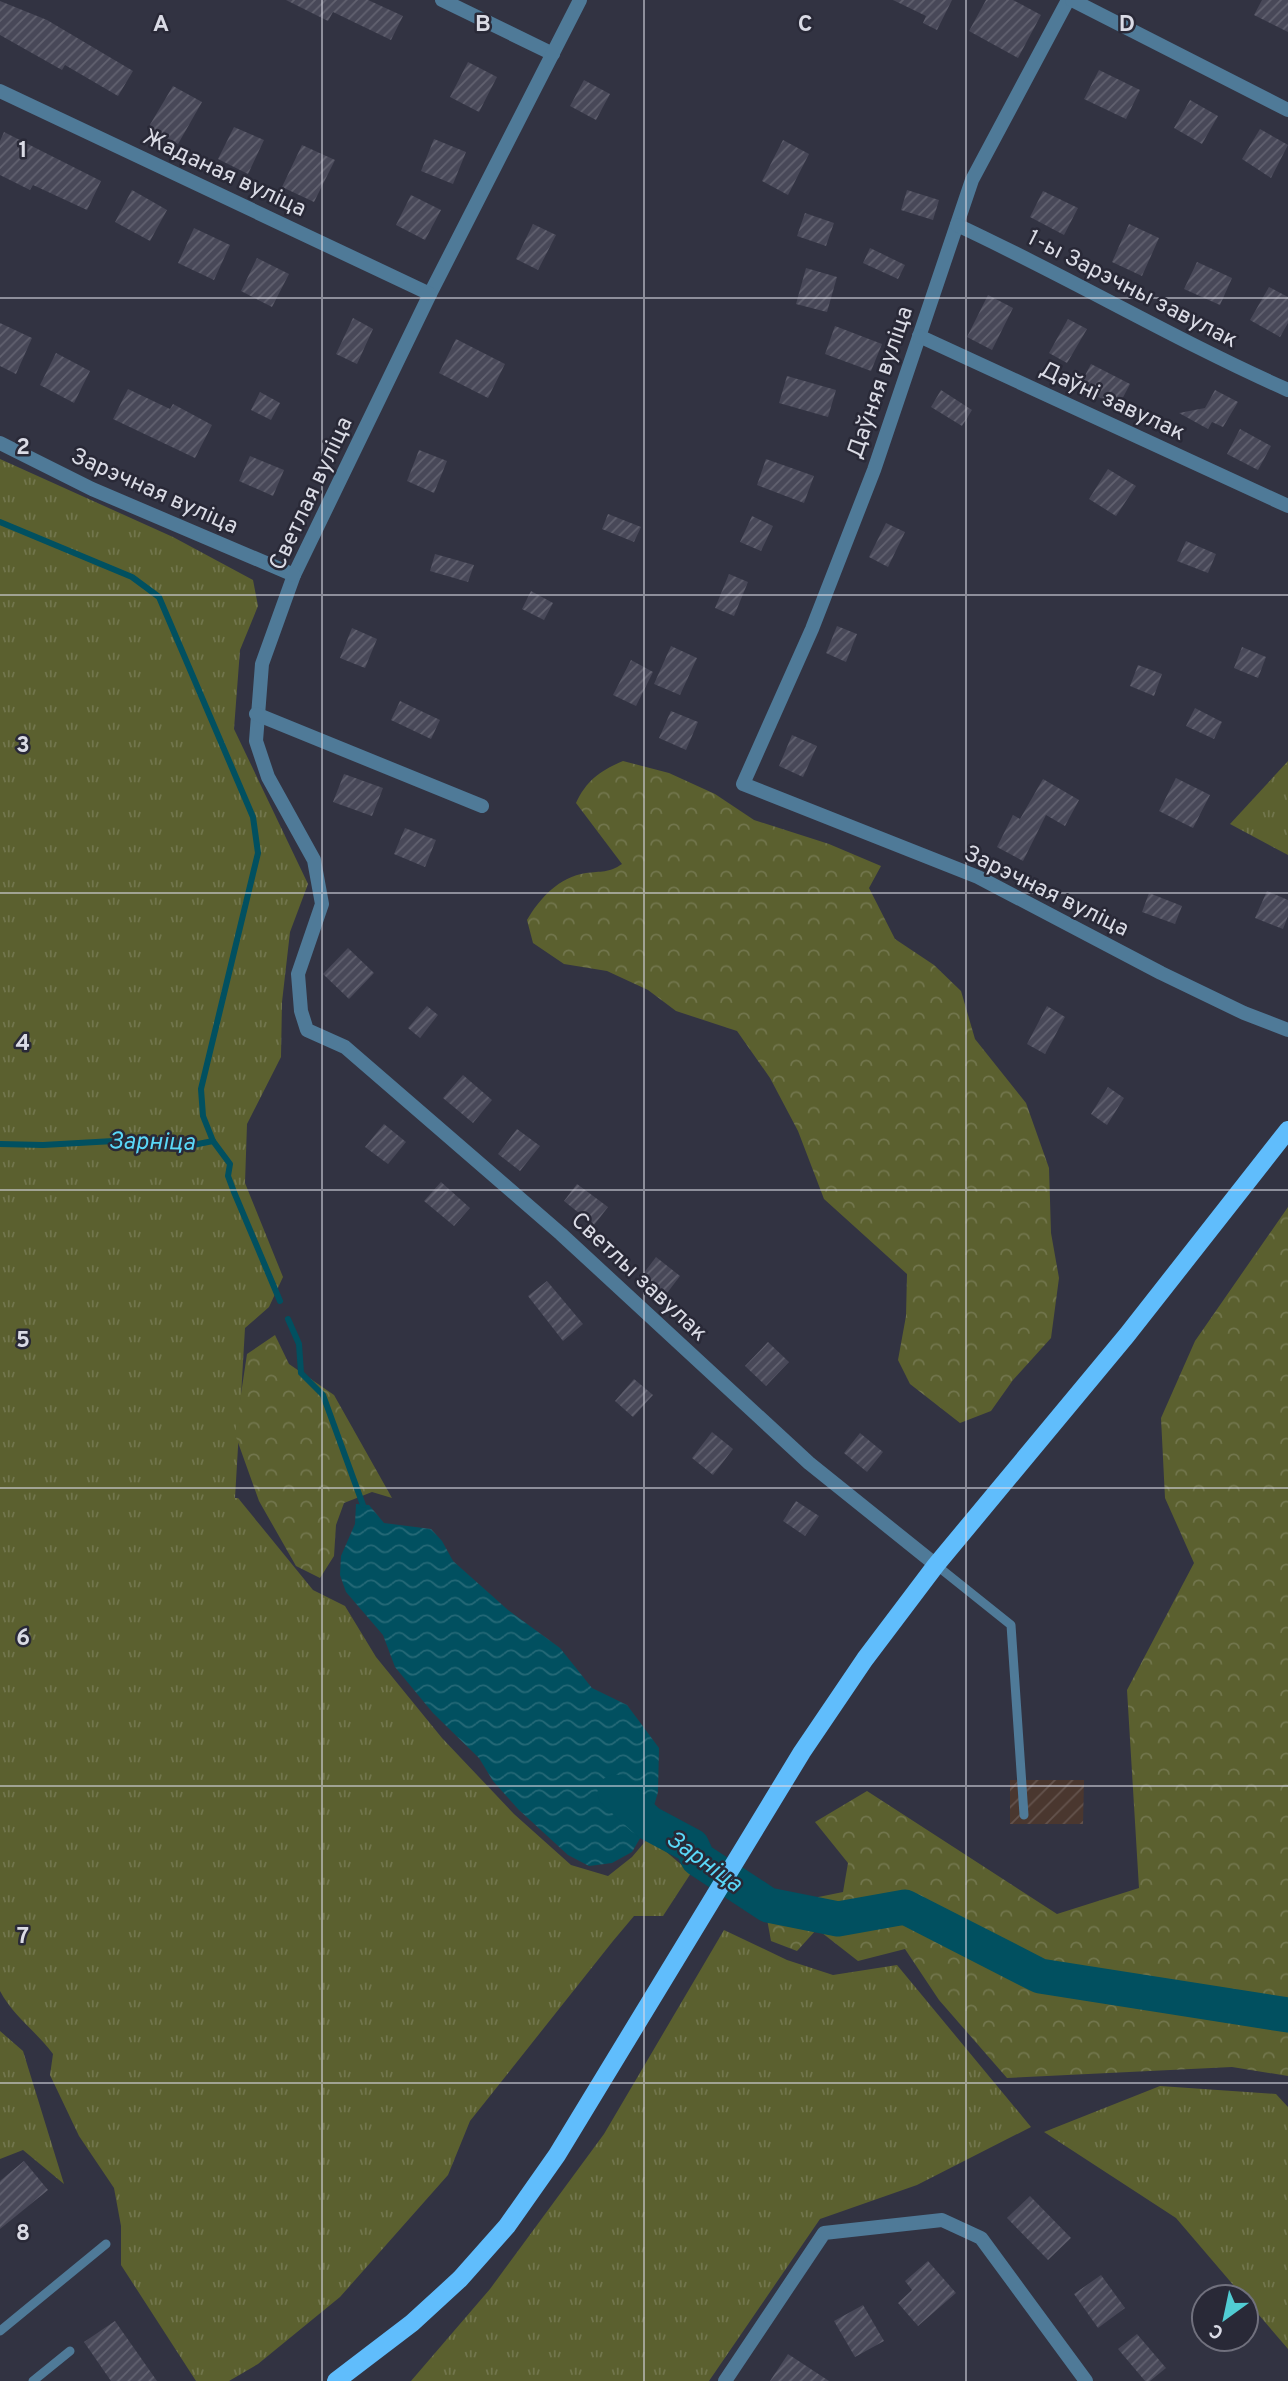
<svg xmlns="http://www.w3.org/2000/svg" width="1288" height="2381" font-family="Overpass,sans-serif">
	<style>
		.industrial { fill: url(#industrial-furrows) }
		.grass { fill: url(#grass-tufts) }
		.forest { fill: url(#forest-crowns) }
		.water { fill: url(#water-waves) }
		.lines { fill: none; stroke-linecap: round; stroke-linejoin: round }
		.stream { stroke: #015060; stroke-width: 6 }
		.river { stroke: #015060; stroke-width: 35 }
		.building { fill: url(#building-hatch) }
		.service { stroke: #4f7a98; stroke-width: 9 }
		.minor { stroke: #4f7a98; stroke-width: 14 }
		.primary { stroke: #60bdfc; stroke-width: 18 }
		.grid { fill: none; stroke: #dadbe5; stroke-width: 2; stroke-opacity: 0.55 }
		.labels { text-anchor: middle; stroke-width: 5; stroke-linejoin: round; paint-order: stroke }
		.street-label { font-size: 23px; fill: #dadbe5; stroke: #292937 }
		.water-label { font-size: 24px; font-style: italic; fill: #5ad8f8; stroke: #292937 }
		.grid-label { font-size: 23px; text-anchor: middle; font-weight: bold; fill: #dadbe5; stroke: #292937; stroke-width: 5; stroke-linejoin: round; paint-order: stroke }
	</style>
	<defs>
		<pattern id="industrial-furrows" width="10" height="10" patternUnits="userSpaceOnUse" patternTransform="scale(1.75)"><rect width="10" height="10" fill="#4a372f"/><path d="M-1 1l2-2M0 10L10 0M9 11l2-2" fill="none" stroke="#64534d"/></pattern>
		<pattern id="grass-tufts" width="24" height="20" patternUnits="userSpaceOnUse" patternTransform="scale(1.75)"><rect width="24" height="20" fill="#5b602f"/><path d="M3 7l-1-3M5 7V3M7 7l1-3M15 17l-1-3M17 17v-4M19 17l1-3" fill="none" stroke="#72764d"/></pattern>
		<pattern id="forest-crowns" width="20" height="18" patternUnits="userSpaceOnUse" patternTransform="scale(1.75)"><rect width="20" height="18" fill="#5b602f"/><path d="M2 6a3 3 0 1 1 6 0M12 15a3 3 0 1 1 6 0" fill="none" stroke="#72764d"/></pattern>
		<pattern id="water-waves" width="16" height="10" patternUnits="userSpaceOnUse" patternTransform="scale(1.75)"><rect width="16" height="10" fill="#015060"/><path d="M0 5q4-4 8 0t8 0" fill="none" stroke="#256977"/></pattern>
		<pattern id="building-hatch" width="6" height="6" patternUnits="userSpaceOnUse" patternTransform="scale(1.75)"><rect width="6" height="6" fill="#484858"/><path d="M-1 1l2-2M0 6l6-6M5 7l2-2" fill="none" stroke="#626270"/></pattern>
	</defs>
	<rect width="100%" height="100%" fill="#323342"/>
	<polygon class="industrial" points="1010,1780 1084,1780 1083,1824 1010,1824"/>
	<g class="grass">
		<path d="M0,459L173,537L253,580L258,606L240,650L234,729L308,884L290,932L282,1002L281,1057L247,1124L245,1183L283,1277L269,1307L245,1328L235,1498H238L313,1590L345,1606L376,1657L442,1738L514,1814L571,1865L608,1876L632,1857L649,1837L691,1873L663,1916H634L613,1941L470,2121L448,2175L340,2297L258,2364L229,2381H196L121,2265V2226L114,2188L79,2136L50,2075L53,2054C36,2031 14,2017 0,1991Z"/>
		<polygon points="1288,761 1288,855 1230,824"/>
		<polygon points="724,1930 787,1960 833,1975 897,1965 1031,2127 917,2185 820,2219 709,2381 411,2381 490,2289 604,2134"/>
		<polygon points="0,2031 23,2051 64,2184 23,2150 0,2159"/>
		<polygon points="1160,2086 1276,2094 1288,2107 1288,2349 1176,2218 1044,2132"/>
	</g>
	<g class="forest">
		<path d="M623,761L669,773L715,794L754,820L829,844L881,866L869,888L895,939L934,965L961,991L975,1039L1026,1103L1049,1168L1051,1233L1059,1278L1051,1338L1013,1380L991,1411L960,1423L910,1384L898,1360L906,1316L907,1274L824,1199L798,1131L770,1078L737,1031L676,1011L648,990L607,971L564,964L533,943L527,920C540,898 559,877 586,873C601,871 609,873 622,864L576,803C586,781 601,770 623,761Z"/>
		<polygon points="1288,1207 1288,2076 1232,2067 1007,2078 939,2000 905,1949 858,1961 817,1929 797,1951 771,1941 767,1919 789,1903 843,1892 848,1863 815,1822 867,1791 1057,1914 1139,1888 1127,1690 1194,1563 1165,1498 1161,1418 1195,1341"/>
		<polygon points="275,1335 289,1364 334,1395 392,1498 372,1492 344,1503 336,1525 334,1556 320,1578 296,1566 259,1501 235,1434 247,1354"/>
	</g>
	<polygon class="water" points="356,1504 369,1505 384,1523 431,1529 442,1541 453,1561 508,1610 560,1648 592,1688 627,1705 639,1721 659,1748 658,1792 649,1823 632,1852 612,1863 589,1866 568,1855 518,1809 493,1781 479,1758 433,1713 395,1667 383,1635 346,1592 340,1575 341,1556 355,1524"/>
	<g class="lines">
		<g class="stream">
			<polyline points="0,522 132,577 159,597 253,817 258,853 201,1089 203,1116 213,1141"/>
			<polyline points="0,1144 43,1145 149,1139 193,1145 213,1141 230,1164 228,1176 234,1192 280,1301"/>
			<polyline points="288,1319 299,1344 301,1373 323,1395 363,1505"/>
		</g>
		<polyline class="river" points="615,1792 649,1823 692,1846 698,1859 768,1905 838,1919 905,1907 1040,1976 1288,2015"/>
	</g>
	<g class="building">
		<polygon points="286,0 368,0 403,16 391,40 333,12 328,21"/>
		<polygon points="893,0 952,0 937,30 923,23 926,16"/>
		<polygon points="986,0 1013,0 1041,15 1018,58 969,31"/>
		<polygon points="1262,0 1288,0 1288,32 1254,15"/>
		<polygon points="0,1 47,20 133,71 118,96 65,65 62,70 0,35"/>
		<polygon points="468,62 497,77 479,112 450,97"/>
		<polygon points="1099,70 1140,90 1126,119 1084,99"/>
		<polygon points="584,80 610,94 596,120 570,106"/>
		<polygon points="173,86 202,102 178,144 148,128"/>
		<polygon points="1190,100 1218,116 1202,144 1174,128"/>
		<polygon points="234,127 264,140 248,174 218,159"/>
		<polygon points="1260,129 1288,145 1271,178 1242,159"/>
		<polygon points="4,132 101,181 87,210 33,185 30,190 0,175 0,141"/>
		<polygon points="434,139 466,152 453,184 421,171"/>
		<polygon points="783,140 809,154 788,195 762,181"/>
		<polygon points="302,145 335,160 314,202 282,187"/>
		<polygon points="132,190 167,210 150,241 115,222"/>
		<polygon points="907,190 939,200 933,220 901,210"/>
		<polygon points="1043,191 1078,208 1064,235 1030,217"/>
		<polygon points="411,195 441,210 425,240 396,225"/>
		<polygon points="805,213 834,223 826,246 797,236"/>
		<polygon points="533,224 556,235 538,270 516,259"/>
		<polygon points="1129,224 1159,238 1142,276 1112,262"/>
		<polygon points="194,228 230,245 214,280 178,263"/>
		<polygon points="870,248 905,265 898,279 863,263"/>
		<polygon points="257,258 289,274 272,307 241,291"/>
		<polygon points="1197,262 1232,278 1220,305 1184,289"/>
		<polygon points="806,268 837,277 827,312 796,304"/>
		<polygon points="1269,287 1288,297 1288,323 1280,337 1250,320"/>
		<polygon points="988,295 1013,308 992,350 967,337"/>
		<polygon points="353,318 373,329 357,364 336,354"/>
		<polygon points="1068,319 1087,329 1067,363 1049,353"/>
		<polygon points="0,323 32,338 16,374 0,366"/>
		<polygon points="835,326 882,344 871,371 825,354"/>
		<polygon points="456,339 505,364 488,398 439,373"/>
		<polygon points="56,353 90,371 74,403 40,385"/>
		<polygon points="1091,364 1130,384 1118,407 1079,387"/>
		<polygon points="787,376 836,390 828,417 779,403"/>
		<polygon points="128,389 170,409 173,404 212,425 195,458 113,419"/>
		<polygon points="941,390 972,410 962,426 931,407"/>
		<polygon points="1215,390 1238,402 1223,427 1212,422 1208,429 1179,413 1205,408"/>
		<polygon points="260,392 280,403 271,420 251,410"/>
		<polygon points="1240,429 1271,446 1258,470 1227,454"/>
		<polygon points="419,450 447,461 434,493 407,481"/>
		<polygon points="250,456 284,470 273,496 239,481"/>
		<polygon points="766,459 814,476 804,503 757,485"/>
		<polygon points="1108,469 1136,486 1116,516 1089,499"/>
		<polygon points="608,514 641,527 634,542 602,529"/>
		<polygon points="752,516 773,526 761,551 740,542"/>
		<polygon points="886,523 905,532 888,567 869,557"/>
		<polygon points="1186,541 1216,554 1208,573 1177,561"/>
		<polygon points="435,554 474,565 468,582 430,571"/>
		<polygon points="729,574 748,582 734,616 715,608"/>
		<polygon points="531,591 553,603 544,620 522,609"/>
		<polygon points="837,626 857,634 846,662 826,653"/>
		<polygon points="352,628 377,639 365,668 340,658"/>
		<polygon points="671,646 697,658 680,695 654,684"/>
		<polygon points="1242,647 1266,657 1258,678 1234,668"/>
		<polygon points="631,660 653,672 636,706 613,695"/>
		<polygon points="1138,665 1162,674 1154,696 1130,686"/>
		<polygon points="400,701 440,720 431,739 391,720"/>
		<polygon points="1195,708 1222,722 1214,739 1186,726"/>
		<polygon points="671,711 698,722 686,750 659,738"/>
		<polygon points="792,735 817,746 803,777 779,766"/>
		<polygon points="344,774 383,788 372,816 333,802"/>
		<polygon points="1176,778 1210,795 1193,828 1159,811"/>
		<polygon points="1043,779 1079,800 1065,826 1046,815 1023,861 997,847 1013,815 1020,819"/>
		<polygon points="405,828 436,840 425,867 394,854"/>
		<polygon points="1267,891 1288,900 1288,916 1283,929 1255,918"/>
		<polygon points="1149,893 1182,906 1175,924 1142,912"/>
		<polygon points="348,948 374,973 349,999 323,974"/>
		<polygon points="427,1006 438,1015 420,1038 408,1028"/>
		<polygon points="1047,1006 1065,1017 1045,1054 1027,1044"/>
		<polygon points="463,1075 492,1100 473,1123 443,1098"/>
		<polygon points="1108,1087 1124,1098 1107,1125 1091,1114"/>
		<polygon points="384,1124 406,1142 388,1164 365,1147"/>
		<polygon points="517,1129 540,1146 520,1171 498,1154"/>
		<polygon points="441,1182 470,1208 454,1226 424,1201"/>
		<polygon points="577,1184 608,1207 594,1225 564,1201"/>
		<polygon points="656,1257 680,1276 661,1301 637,1282"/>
		<polygon points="547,1281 583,1324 563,1341 528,1296"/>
		<polygon points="768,1342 789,1362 766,1386 745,1366"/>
		<polygon points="634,1379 653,1395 633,1417 615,1401"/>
		<polygon points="712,1432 733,1449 713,1475 692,1458"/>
		<polygon points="860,1433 883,1452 867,1472 844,1453"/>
		<polygon points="796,1501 819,1516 805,1536 783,1521"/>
		<polygon points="24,2161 48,2190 0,2229 0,2181"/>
		<polygon points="1030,2196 1071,2238 1048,2260 1007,2218"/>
		<polygon points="928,2261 956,2293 918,2326 898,2303 912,2290 905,2281"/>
		<polygon points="1101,2275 1125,2308 1098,2328 1074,2294"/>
		<polygon points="863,2305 884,2341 855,2357 834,2321"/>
		<polygon points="115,2321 157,2381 111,2381 84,2342"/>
		<polygon points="1137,2334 1166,2368 1150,2381 1145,2381 1118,2349"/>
		<polygon points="788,2354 829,2381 770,2381"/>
	</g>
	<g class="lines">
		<g class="service">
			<polyline points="936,1565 1011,1625 1024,1815"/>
			<polyline points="0,2331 106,2244"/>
			<polyline points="33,2381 70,2351"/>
		</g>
		<g class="minor">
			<polyline points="442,0 553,54"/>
			<polyline points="580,0 430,294 294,575 262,664 256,741 268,777 314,860 322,904 298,974 301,1011 307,1030 345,1047 561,1234 809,1463 936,1565"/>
			<polyline points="1068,0 972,180 874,470 812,629 743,784 978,877 1161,973 1244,1013 1288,1030"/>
			<polyline points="1072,0 1288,110"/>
			<polyline points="0,91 430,294"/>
			<path d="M957,225C1069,277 1175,340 1288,390"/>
			<polyline points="919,336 1288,506"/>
			<polyline points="0,443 92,489 294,575"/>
			<polyline points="256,714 482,806"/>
			<polyline points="725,2381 824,2233 942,2220 981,2238 1086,2381"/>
		</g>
		<polyline class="primary" points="336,2381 412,2323 460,2279 507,2226 557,2155 802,1752 865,1659 936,1565 1127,1335 1288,1130"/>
	</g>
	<path class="grid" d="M322,0V2381M644,0V2381M966,0V2381M0,298H1288M0,595H1288M0,893H1288M0,1190H1288M0,1488H1288M0,1786H1288M0,2083H1288"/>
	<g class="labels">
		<g class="street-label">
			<text transform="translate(225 172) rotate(25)" y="8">Жаданая вуліца</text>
			<text transform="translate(1133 288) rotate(27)" y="8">1-ы Зарэчны завулак</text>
			<text transform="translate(879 382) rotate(-71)" y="8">Даўняя вуліца</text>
			<text transform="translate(1113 400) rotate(25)" y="8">Даўні завулак</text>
			<text transform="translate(155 490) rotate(24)" y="8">Зарэчная вуліца</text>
			<text transform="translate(310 493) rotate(-65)" y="8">Светлая вуліца</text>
			<text transform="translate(1047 890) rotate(26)" y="8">Зарэчная вуліца</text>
			<text transform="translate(640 1276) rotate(43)" y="8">Светлы завулак</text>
		</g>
		<g class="water-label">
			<text transform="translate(152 1141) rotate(1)" y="8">Зарніца</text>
			<text transform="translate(705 1861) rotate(36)" y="8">Зарніца</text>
		</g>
	</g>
	<g class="grid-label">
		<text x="161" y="31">A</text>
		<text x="483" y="31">B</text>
		<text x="805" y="31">C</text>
		<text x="1127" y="31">D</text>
		<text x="23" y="157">1</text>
		<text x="23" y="454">2</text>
		<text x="23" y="752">3</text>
		<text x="23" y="1050">4</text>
		<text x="23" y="1347">5</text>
		<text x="23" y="1645">6</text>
		<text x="23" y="1943">7</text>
		<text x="23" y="2240">8</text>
	</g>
	<g transform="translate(1225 2318) rotate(213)"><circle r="33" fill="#292937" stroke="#70707d" stroke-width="2"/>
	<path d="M0-5L12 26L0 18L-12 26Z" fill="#51ccd3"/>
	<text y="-10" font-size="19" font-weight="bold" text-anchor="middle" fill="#dadbe5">С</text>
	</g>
</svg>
